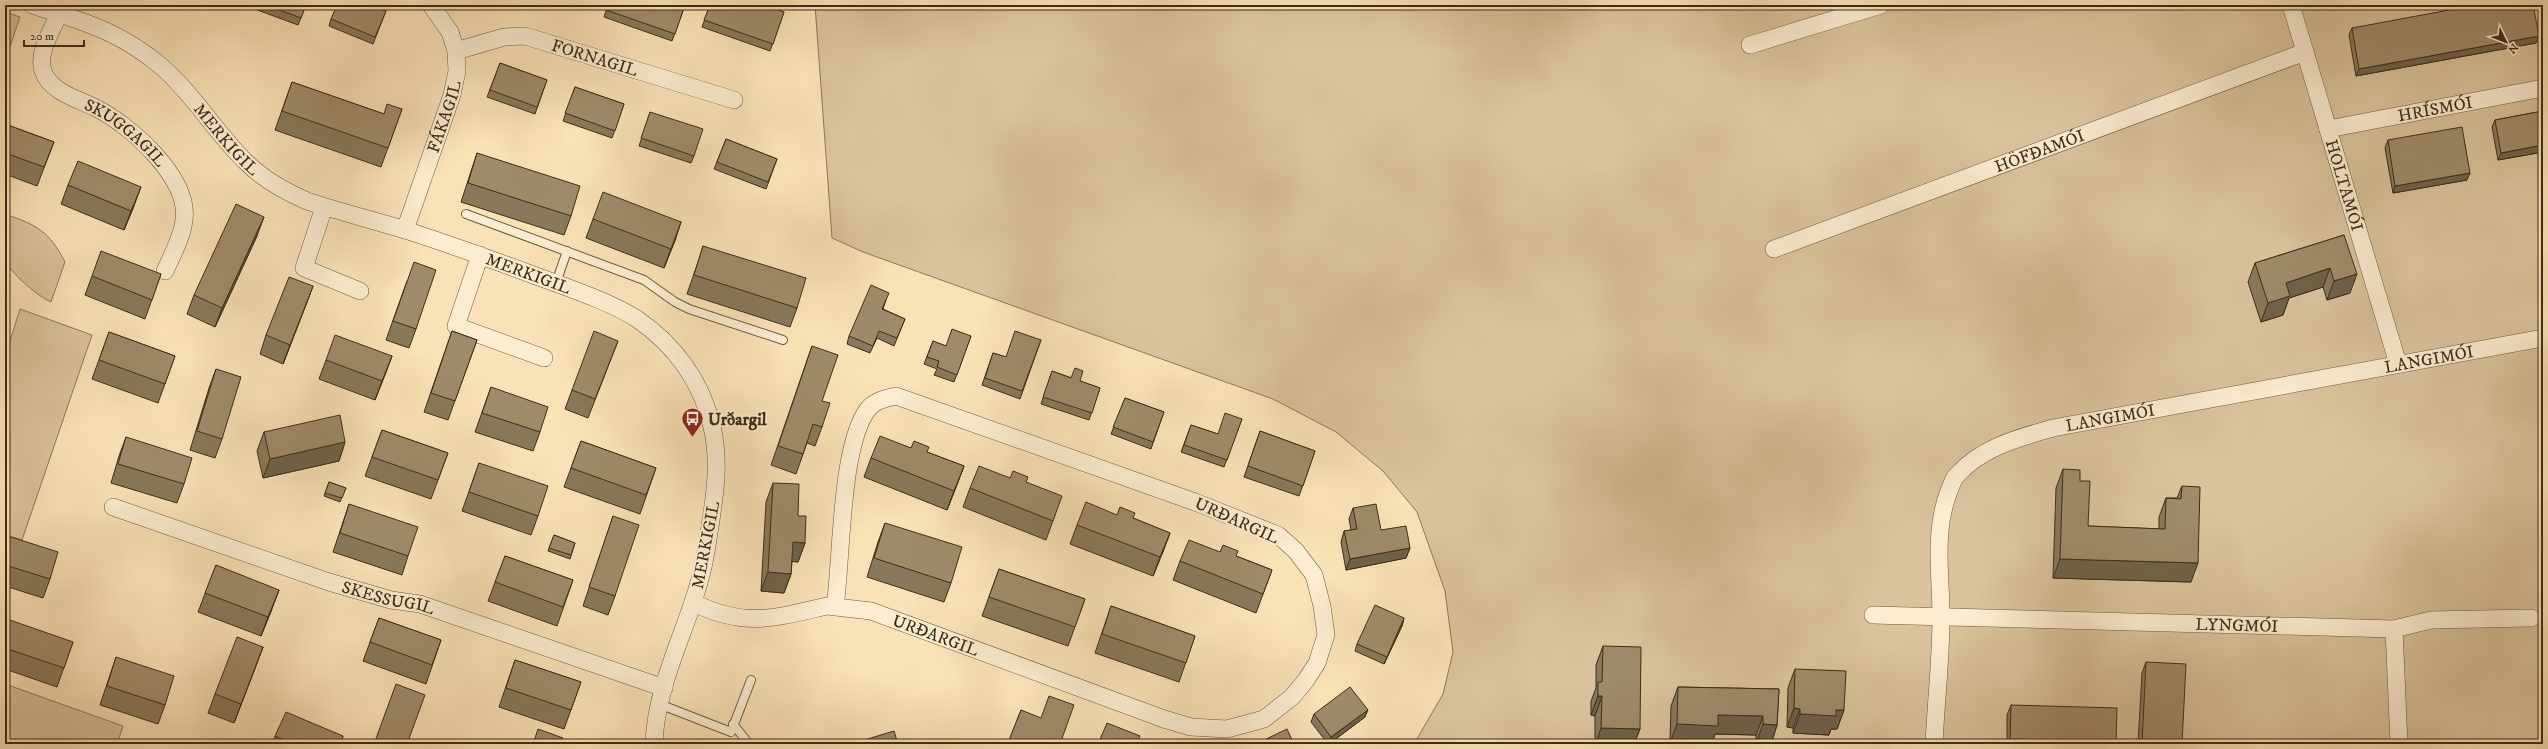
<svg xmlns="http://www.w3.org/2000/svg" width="2548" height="749" font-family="'IM FELL DW Pica',serif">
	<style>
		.green { fill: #dac39c; stroke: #8c785a }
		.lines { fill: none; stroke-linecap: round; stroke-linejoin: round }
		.service-casing { stroke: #6c5a3f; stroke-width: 10 }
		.minor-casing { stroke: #6c5a3f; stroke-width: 18 }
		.service { stroke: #fcecd0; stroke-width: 8 }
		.minor { stroke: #fcecd0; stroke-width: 17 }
		.wall { fill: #89785b; stroke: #3d2d17 }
		.shaded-wall { fill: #6f614a; stroke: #3d2d17 }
		.building { fill: #9f8b6a; stroke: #3d2d17 }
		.labels { text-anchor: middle; stroke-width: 4; stroke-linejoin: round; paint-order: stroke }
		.street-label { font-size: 17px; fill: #3d2d17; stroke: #fcecd0 }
		.poi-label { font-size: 17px; font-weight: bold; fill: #3d2d17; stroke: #fcecd0; text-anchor: start }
	</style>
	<rect width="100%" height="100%" fill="#fae2b7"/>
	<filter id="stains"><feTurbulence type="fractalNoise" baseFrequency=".005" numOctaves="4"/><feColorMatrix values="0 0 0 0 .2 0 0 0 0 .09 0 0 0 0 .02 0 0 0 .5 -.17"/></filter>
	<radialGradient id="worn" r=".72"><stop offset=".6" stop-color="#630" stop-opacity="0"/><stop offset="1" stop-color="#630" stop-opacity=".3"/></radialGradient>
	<g class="green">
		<polygon points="815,5 2543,5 2543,744 1414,744 1443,694 1453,652 1445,591 1417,512 1383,471 1336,432 1273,399 863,252 832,238"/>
		<polygon points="5,12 20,17 5,61"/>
		<path d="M5,214C37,225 49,231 65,262L51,302C39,297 8,272 5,258C2,244 5,228 5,214Z"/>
		<polygon points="20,309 92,335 22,540 5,535 5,357"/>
		<polygon points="5,684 123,726 117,744 5,744"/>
	</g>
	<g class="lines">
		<defs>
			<g id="service">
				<polyline points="466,214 644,280 675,302 689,309 783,340"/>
				<polyline points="556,283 567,251"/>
				<polyline points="659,704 731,732 751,680"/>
				<polyline points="733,724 749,744"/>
			</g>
			<g id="minor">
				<path id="s1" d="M32,5C82,21 120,31 162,67C194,95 216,133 246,162C264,180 285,191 307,201C340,212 373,220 405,230C449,244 493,260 536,276C566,287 611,302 637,319C675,345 702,382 712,427C722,468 712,511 706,552C695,618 656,677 654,744"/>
				<path id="s2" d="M2291,5L2398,364"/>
				<path id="s3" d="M59,14C52,30 37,53 43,71C50,92 78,99 96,108C130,125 190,178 184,220C182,238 172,255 165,271"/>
				<polyline points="1750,45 1881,5"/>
				<path id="s4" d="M456,51L504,37L525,36L734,100"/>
				<path id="s5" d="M2328,129L2543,88"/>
				<polyline points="324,207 304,268 360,291"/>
				<path id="s6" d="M405,230L452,95L457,71L456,51L450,32L431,5"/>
				<path id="s7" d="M1774,249L2305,52"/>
				<polyline points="480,255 456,326 544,358"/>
				<path id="s8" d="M113,507L329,582L391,600L420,604L664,688"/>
				<path id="s9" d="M694,603C745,628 775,618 827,606L871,611L1164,719L1191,727L1227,729L1264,719L1292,697L1306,680L1317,663L1326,635L1322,606L1314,575L1296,551L1278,535L1195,502L896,396C886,398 874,401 868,409C840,446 842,558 835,607"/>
				<path id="s10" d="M1873,615L2394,629L2431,620L2531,618"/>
				<polyline points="2394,629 2399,744"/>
				<path id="s11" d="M1934,744C1936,702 1941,659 1941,617C1941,574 1933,532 1949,491C1951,486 1953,479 1957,475C1982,447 2018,438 2053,428L2543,338"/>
			</g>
		</defs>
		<use href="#service" class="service-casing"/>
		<use href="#minor" class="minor-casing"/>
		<use href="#service" class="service"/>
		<use href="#minor" class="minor"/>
	</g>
	<g class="wall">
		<polygon points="254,5 306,5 298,25 252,8"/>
		<polygon points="562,5 576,5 574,9"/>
		<polygon points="608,5 685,5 672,41 604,17"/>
		<polygon points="710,5 784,12 770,51 702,27"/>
		<polygon points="386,11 373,44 329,26 331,19"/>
		<polygon points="2352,28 2539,36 2536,43 2356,76 2349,35"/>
		<polygon points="500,63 547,80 535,114 487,97"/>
		<polygon points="292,82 384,114 402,109 381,167 275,130"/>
		<polygon points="575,87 624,104 612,138 563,121"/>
		<polygon points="2543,111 2543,152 2498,160 2492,127 2495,120"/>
		<polygon points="650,112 694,156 691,163 639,146"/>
		<polygon points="5,124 54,142 37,186 5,174"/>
		<polygon points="726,139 777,159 766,189 714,169"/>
		<polygon points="2388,140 2467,180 2393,193 2385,148"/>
		<polygon points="477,153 571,216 564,235 461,202"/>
		<polygon points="68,185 134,206 124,230 61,204"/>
		<polygon points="593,219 681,222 664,268 586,238"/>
		<polygon points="2344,235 2350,293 2327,300 2323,287 2289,298 2283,315 2261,322 2248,282 2255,263"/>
		<polygon points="257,236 215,327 187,314 194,295"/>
		<polygon points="703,246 797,308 790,327 687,294 697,265"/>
		<polygon points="161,274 145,319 85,295 92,276"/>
		<polygon points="407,281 416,329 409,348 386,340"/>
		<polygon points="313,286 283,364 260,354 266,335"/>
		<polygon points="886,300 883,309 905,319 894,346 877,338 870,353 847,344 849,336"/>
		<polygon points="452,331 477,340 448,420 424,412"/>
		<polygon points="109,332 175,356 158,403 92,379"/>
		<polygon points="971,336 954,382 934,375 937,369 924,364 933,341 946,346"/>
		<polygon points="1041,340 1020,399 982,385 993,353 1006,357"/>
		<polygon points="618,341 588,418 565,409 572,390"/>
		<polygon points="812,346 822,401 822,427 815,446 807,443 796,474 771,465"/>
		<polygon points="392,356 375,400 319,379 326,360"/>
		<polygon points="216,369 222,439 215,458 190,450 209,388"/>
		<polygon points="1052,371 1100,388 1089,420 1041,404"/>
		<polygon points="491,387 540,432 533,451 475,432"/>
		<polygon points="1125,398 1164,412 1151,449 1111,434"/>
		<polygon points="1242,419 1224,467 1181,452 1191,425 1218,434"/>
		<polygon points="382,430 448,453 431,499 365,476"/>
		<polygon points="1260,431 1315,451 1299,496 1244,477"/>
		<polygon points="264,432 345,442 339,461 263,478 257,451"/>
		<polygon points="126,437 184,484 177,503 111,483 119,456"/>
		<polygon points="581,441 656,468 640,514 564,487"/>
		<polygon points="911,448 927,452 964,466 947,510 864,477 871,458"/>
		<polygon points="479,463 538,516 531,535 462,511"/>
		<polygon points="2063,469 2088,526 2159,529 2159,517 2166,498 2177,498 2182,486 2191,582 2053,578 2056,488"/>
		<polygon points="1010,478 1026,482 1055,515 1046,540 963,507 970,488"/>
		<polygon points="329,482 346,488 340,502 324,496"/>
		<polygon points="773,483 798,516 805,543 798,562 792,561 791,574 784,593 761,591 766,502"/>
		<polygon points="349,504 408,556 402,575 333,552"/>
		<polygon points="1353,508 1381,530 1410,548 1406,558 1346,570 1341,542 1344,531 1351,530 1349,519"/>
		<polygon points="1117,515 1133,518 1170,533 1153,576 1070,544 1077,525"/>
		<polygon points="613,516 615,596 608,615 583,606"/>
		<polygon points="885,523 951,583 944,602 867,577 878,542"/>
		<polygon points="5,535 50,579 43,598 5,586"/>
		<polygon points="554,535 575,543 570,559 548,551"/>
		<polygon points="1220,552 1236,556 1272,570 1256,613 1173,580 1180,561"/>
		<polygon points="505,556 573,580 557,626 488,601"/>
		<polygon points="216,565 272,609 261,636 198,612"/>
		<polygon points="999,569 1085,599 1068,646 982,616"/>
		<polygon points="1111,606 1195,636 1179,682 1095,653"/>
		<polygon points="379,618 441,640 426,684 363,661"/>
		<polygon points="1404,618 1402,626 1384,664 1355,651 1357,644"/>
		<polygon points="5,625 73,642 57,687 5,669"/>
		<polygon points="1603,646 1640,729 1634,744 1595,744 1595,716 1591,715 1591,701 1596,688 1596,665"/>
		<polygon points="263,647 234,723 208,713 215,694"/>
		<polygon points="116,657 165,705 158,724 100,705"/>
		<polygon points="515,660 581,682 564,729 499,707"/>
		<polygon points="2146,662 2182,744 2138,744 2142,673"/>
		<polygon points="1795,669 1844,710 1837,729 1831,729 1829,735 1793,733 1793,728 1787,727 1788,688"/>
		<polygon points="1678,687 1779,689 1777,725 1771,744 1756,743 1756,735 1715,734 1712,744 1670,743 1671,706"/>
		<polygon points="2011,705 2116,744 2007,744 2007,715"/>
		<polygon points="1021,710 1060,744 1008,744"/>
		<polygon points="1314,714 1365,717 1329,744 1328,744 1311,722"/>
		<polygon points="275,736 343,736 341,744 272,744"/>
	</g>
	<g class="shaded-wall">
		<polygon points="2539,36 2536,43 2356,76 2359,69"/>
		<polygon points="2543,145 2543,152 2498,160 2501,153"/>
		<polygon points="2470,173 2467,180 2393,193 2395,186"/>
		<polygon points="141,187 134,206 124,230 131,211"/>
		<polygon points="264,217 257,236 215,327 222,308"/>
		<polygon points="681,222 675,241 664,268 671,249"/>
		<polygon points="2330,268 2323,287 2289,298 2283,315 2261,322 2268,303 2286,283"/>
		<polygon points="2357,274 2350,293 2327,300 2334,281"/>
		<polygon points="313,286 306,305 283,364 290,345"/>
		<polygon points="392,356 385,375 375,400 382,381"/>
		<polygon points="345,442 339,461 263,478 270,459"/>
		<polygon points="964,466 957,485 947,510 954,491"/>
		<polygon points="1170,533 1163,552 1153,576 1160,557"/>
		<polygon points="793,542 805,543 798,562 786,561"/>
		<polygon points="1410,548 1406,558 1346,570 1350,559"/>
		<polygon points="2060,559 2198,563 2191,582 2053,578"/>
		<polygon points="768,572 791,574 784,593 761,591"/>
		<polygon points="279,590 272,609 261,636 268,617"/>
		<polygon points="1404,618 1402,626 1384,664 1387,657"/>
		<polygon points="263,647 256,666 234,723 241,704"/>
		<polygon points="1598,696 1602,696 1595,716 1591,715"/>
		<polygon points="1794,708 1800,709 1793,728 1787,727"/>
		<polygon points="1368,710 1365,717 1329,744 1331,737"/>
		<polygon points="1836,710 1844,710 1837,729 1831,729 1829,735 1793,733 1800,714"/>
		<polygon points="1718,715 1763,716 1756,735 1715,734 1712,744 1670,743 1677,724"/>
		<polygon points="1763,724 1777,725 1771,744 1756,743"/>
		<polygon points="1601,728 1640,729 1634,744 1596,744"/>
		<polygon points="2010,741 2090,744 2009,744"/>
	</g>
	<g class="building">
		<polygon points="266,5 306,5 301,18"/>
		<polygon points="337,5 371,5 386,11 375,37 331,19"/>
		<polygon points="608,5 685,5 675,34 606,10"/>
		<polygon points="710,5 764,5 784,12 773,44 704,20"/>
		<polygon points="2476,5 2533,5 2539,36 2359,69 2352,28"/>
		<polygon points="500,63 547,80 537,107 490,90"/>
		<polygon points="292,82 384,114 387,104 402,109 388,148 282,111"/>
		<polygon points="575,87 624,104 615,131 565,113"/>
		<polygon points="2543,111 2543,145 2501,153 2495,120"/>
		<polygon points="650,112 703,129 694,156 641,138"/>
		<polygon points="5,124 54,142 44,167 5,153"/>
		<polygon points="2462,127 2470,173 2395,186 2388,140"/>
		<polygon points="726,139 777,159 768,182 717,162"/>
		<polygon points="477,153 580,186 571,216 468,183"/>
		<polygon points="78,161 141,187 131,211 68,185"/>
		<polygon points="603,192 681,222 671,249 593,219"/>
		<polygon points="236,204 264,217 222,308 194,295"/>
		<polygon points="2344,235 2357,274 2334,281 2330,268 2286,283 2290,296 2268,303 2255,263"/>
		<polygon points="703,246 806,278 797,308 694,275"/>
		<polygon points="101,251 161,274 152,300 92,276"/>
		<polygon points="414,262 436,270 416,329 393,321"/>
		<polygon points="289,277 313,286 290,345 266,335"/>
		<polygon points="871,285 889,293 882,309 905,319 897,338 879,331 873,346 849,336"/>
		<polygon points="952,329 971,336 957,375 937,367 939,361 927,357 933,341 946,346"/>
		<polygon points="452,331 477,340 455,401 431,393"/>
		<polygon points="594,331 618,341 595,399 572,390"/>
		<polygon points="1015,331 1041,340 1022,391 985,378 993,353 1006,357"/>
		<polygon points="109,332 175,356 165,384 99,360"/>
		<polygon points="335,335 392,356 382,381 326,360"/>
		<polygon points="812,346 838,355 822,401 830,403 822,427 813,424 803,454 778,446"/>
		<polygon points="1075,368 1083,371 1080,381 1100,388 1092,413 1043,397 1052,371 1071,378"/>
		<polygon points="216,369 241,377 222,439 197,431"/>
		<polygon points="491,387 548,407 540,432 482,413"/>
		<polygon points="1125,398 1164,412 1153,442 1113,427"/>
		<polygon points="1225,413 1242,419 1227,460 1184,445 1191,425 1218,434"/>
		<polygon points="340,415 345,442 270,459 264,432"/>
		<polygon points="382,430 448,453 438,480 372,457"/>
		<polygon points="1260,431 1315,451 1303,486 1248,466"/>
		<polygon points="880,436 911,448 914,441 929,447 927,452 964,466 954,491 871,458"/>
		<polygon points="126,437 192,458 184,484 118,464"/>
		<polygon points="581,441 656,468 646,495 571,468"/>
		<polygon points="479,463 548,486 538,516 469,492"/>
		<polygon points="979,466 1010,478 1013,471 1028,477 1026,482 1062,496 1053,521 970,488"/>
		<polygon points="2063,469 2080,470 2080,481 2090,481 2088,526 2165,529 2166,498 2181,499 2182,486 2200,487 2198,563 2060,559"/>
		<polygon points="329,482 346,488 342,498 325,493"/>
		<polygon points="773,483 799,484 798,516 806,516 805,543 793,542 791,574 768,572"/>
		<polygon points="1086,502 1117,515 1120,507 1135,513 1133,518 1170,533 1160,557 1077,525"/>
		<polygon points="349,504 418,527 408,556 340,533"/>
		<polygon points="1376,504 1381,530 1406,526 1410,548 1350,559 1344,531 1357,529 1353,508"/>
		<polygon points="613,516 639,525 615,596 589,587"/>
		<polygon points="885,523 962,547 951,583 874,558"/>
		<polygon points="5,535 58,552 50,579 5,565"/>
		<polygon points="554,535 575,543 571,555 549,548"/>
		<polygon points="1189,540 1220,552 1223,545 1238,551 1236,556 1272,570 1263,594 1180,561"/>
		<polygon points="505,556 573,580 563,607 495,582"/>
		<polygon points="216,565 279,590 268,617 205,593"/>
		<polygon points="999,569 1085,599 1075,627 989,597"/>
		<polygon points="1375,605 1404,618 1387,657 1357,644"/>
		<polygon points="1111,606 1195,636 1186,663 1102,634"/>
		<polygon points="379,618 441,640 432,665 370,642"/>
		<polygon points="7,619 73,642 64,668 5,648 5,626"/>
		<polygon points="237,637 263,647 241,704 215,694"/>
		<polygon points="1603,646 1641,647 1640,729 1601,728 1602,696 1598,696 1598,682 1602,682"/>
		<polygon points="116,657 174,676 165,705 107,686"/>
		<polygon points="515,660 581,682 571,710 506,688"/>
		<polygon points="2146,662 2186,664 2182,744 2142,744"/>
		<polygon points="1795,669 1846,671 1844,710 1836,710 1836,716 1800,714 1800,709 1794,708"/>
		<polygon points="396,684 425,695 407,744 374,744"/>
		<polygon points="1350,687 1368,710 1331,737 1314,714"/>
		<polygon points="1678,687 1779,689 1777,725 1763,724 1763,716 1718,715 1718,726 1677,724"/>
		<polygon points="1049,696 1074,705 1060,744 1021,744 1009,740 1021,710 1041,718"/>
		<polygon points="2011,705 2117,708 2116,744 2090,744 2010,741"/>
		<polygon points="286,712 343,736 340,744 293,744 275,736"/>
		<polygon points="1107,723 1140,736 1136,744 1098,744"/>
		<polygon points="538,729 563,738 561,744 533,744"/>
		<polygon points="1287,729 1294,744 1256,744"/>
		<polygon points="894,731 898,744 862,744 861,741"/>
		<polygon points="481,739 493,743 492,744 479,744"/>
	</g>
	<defs>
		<symbol id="bus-pin" viewBox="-11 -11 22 30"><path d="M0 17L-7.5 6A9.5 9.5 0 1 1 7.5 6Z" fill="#8f2418" stroke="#fcecd0"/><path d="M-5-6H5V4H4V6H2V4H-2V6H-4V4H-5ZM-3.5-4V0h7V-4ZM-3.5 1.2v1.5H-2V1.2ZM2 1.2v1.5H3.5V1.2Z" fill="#fff"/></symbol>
	</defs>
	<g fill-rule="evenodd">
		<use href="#bus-pin" x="680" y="406" width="25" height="34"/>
	</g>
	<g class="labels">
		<g class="street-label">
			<text dy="6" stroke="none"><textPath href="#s4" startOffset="144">FORNAGIL</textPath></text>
			<text dy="6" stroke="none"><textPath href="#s5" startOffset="109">HRÍSMÓI</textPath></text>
			<text dy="6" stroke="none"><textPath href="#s6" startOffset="120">FÁKAGIL</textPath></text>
			<text dy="6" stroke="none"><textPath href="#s3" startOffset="165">SKUGGAGIL</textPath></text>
			<text dy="6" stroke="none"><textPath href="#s1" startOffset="242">MERKIGIL</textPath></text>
			<text dy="6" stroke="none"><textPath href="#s7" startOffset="283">HÖFÐAMÓI</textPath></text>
			<text dy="6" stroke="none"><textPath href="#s2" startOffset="188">HOLTAMÓI</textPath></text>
			<text dy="6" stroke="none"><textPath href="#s1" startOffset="578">MERKIGIL</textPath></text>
			<text dy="6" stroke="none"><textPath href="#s11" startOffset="763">LANGIMÓI</textPath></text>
			<text dy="6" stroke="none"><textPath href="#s11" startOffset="439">LANGIMÓI</textPath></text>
			<text transform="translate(1237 520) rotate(24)" y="6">URÐARGIL</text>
			<text transform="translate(705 545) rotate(-79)" y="6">MERKIGIL</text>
			<text dy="6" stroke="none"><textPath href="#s8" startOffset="290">SKESSUGIL</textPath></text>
			<text dy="6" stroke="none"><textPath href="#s10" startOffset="364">LYNGMÓI</textPath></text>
			<text dy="6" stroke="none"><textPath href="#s9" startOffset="250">URÐARGIL</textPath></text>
		</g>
		<g class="poi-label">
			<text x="708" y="425">Urðargil</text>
		</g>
	</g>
	<rect width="2548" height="749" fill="none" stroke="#fae2b7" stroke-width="20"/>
	<rect x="6" y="6" width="2536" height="737" fill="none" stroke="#3d2d17" stroke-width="2"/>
	<rect x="10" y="10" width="2528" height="729" fill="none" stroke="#3d2d17"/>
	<g transform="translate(2506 42) rotate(133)" stroke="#fcecd0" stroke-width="3" paint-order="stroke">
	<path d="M0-3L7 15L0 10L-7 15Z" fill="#3d2d17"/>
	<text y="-6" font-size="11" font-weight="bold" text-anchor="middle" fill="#3d2d17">N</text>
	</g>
	<path d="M24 40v6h60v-6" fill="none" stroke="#3d2d17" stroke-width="2"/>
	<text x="30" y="40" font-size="12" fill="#3d2d17" stroke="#fcecd0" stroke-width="3" paint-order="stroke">20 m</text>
	<rect width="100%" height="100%" filter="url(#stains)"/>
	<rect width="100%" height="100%" fill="url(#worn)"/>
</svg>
